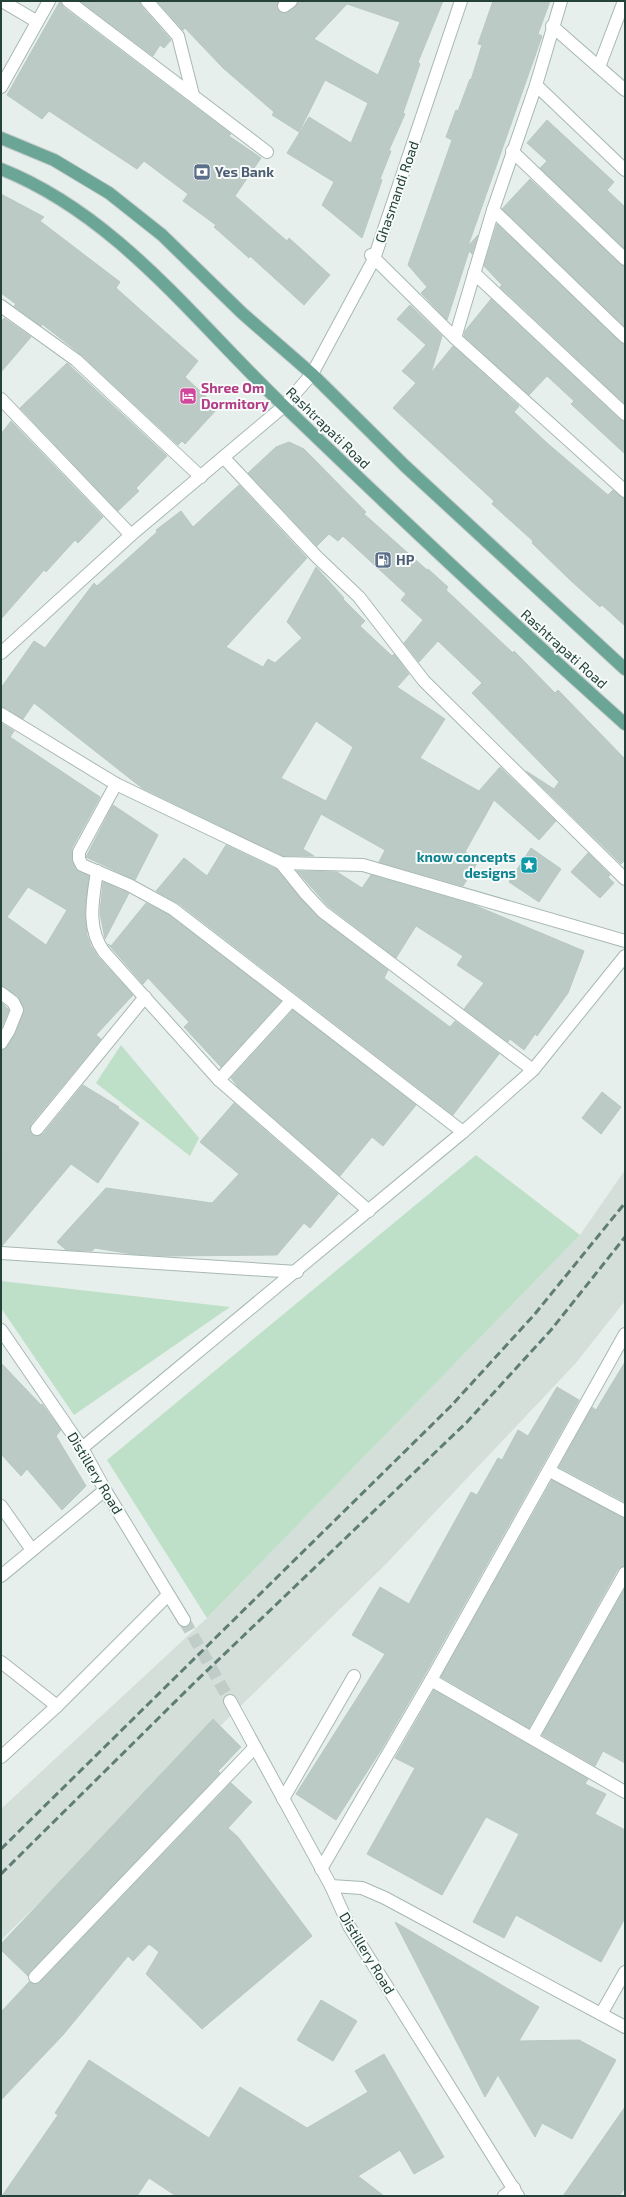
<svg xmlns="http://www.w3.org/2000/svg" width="626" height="2197" font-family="'Exo 2',sans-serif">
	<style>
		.built { fill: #d4dfda }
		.green { fill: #bfe0c8 }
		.building { fill: #bbcac4; stroke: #b8c9c2; fill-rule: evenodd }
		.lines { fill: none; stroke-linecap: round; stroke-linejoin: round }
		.tertiary-tunnel { stroke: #bfccc8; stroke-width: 12; stroke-dasharray: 12 6; stroke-linecap: butt }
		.minor-casing { stroke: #a8b8b2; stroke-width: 14 }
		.tertiary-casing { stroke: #a8b8b2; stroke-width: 14 }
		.primary-casing { stroke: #c2cac8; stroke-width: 14 }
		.minor { stroke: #fff; stroke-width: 12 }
		.tertiary { stroke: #fff; stroke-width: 12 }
		.primary { stroke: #6aa596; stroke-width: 12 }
		.rail { stroke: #5f7d75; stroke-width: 3; stroke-dasharray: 8 4; stroke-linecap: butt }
		.labels { text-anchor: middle; stroke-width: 4; stroke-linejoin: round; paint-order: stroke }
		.service-label { font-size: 14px; font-weight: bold; fill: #4e5e75; stroke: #f7fbf9; text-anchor: start }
		.street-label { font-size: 14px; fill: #24423a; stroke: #f7fbf9 }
		.hotel-label { font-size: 14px; font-weight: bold; fill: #b23c85; stroke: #f7fbf9; text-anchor: start }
		.culture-label { font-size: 14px; font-weight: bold; fill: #0d838f; stroke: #f7fbf9; text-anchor: end }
	</style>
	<rect width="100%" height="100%" fill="#e6efeb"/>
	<polygon class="built" points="625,1170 625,1301 575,1364 386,1564 1,1940 1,1809 207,1618 580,1235"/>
	<g class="green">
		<polygon points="121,1045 199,1138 190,1156 96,1083"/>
		<polygon points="476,1155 580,1235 207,1618 107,1460"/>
		<polygon points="1,1281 230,1307 74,1415 1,1308"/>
	</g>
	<g class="building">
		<polygon points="60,1 63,7 231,134 229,136 261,158 235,196 287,241 289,238 330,275 304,305 250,256 249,258 214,227 216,225 183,201 188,194 144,161 137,169 49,111 42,119 7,95"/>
		<polygon points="80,1 140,1 141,6 171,40 164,48 160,45 153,56"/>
		<path d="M157,1H279L277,6L278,10L284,13L295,7L298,1H443L418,62L420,64L403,113L405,114L389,150L391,151L380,179L382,180L362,238L322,205L334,182L287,153L309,117L351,143L368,103L325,80L299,132L272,115L274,112L223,68L185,28L183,30ZM347,4L400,22L378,75L314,39Z"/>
		<polygon points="493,1 550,1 538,34 542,36 468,246 478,235 472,254 469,251 447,320 421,293 427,287 408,265 452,140 446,137 456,110 458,111 470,79 471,80 482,45 478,44"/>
		<polygon points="547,120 614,182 607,190 625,207 625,249 540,168 547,161 527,143"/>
		<polygon points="530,179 620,264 625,266 625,327 502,209"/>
		<polygon points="1,194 44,217 40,221 120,282 116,288 198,361 185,377 218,408 185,444 182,441 178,445 78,352 42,324 41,326 14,306 16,304 1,293"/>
		<polygon points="497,224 620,342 625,344 625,404 500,287 502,285 484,266"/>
		<polygon points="491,299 620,419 625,421 625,454 571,404 574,401 547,376 529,395 464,336 465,331"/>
		<polygon points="410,305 442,336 431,373 453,346 519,406 514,412 547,443 608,495 613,490 625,498 625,626 602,605 600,607 569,579 532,543 533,541 492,504 494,501 393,408 416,383 402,371 426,345 397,319"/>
		<polygon points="4,318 31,337 1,372 1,322"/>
		<polygon points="67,363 167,456 136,488 139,491 118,511 20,408"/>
		<polygon points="11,421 103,517 78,543 75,540 46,572 44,570 1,619 1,434"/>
		<polygon points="289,442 304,449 366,512 364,514 427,570 428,569 448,587 446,590 513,653 514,651 555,693 558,690 625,759 625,860 621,864 526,771 554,789 559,782 472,693 482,683 438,641 419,662 404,643 423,620 401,600 406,594 343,536 338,541 329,534 317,546 248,473 276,447"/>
		<path d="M239,485L307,558L226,647L263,667L268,659L275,663L302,638L287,622L316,567L344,598L343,599L365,621L360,626L392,656L394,654L409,674L397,687L445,719L420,758L479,791L500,767L556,821L539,840L494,800L465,852L479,860L463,886L379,862L385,850L321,814L303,849L314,856H283L142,788L34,703L23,719L1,707V688L34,641L45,648L94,583L97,586L157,532L156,530L181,511L193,527ZM316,721L353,747L326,801L281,778Z"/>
		<path d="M1,723L14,731L10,737L100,797L72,848V859L76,869L89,876L85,913L87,935L91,946L98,957L133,995L96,1035L101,1039L31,1124L30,1131L35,1136L43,1134L83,1085L119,1107L118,1108L139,1123L98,1183L71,1164L2,1246L1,1050L7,1047L15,1034L24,1010L18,996L1,986ZM28,887L67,910L46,945L7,917Z"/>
		<polygon points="113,805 158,835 135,880 86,857"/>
		<polygon points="226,845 276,869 318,917 388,970 384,978 450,1027 455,1021 499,1054 453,1115 178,903 156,891 184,858 207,876"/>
		<polygon points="531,848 561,869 539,902 509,882"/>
		<polygon points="588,853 610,875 608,877 614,883 600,898 571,872"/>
		<polygon points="297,871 337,872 362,888 371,875 474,905 584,951 568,993 537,1036 535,1034 524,1050 510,1039 508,1042 464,1009 484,983 457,965 463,956 416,926 396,958 328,906"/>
		<polygon points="103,882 129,893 105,939 100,913"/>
		<polygon points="146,903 169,915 281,1001 221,1067 184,1027 189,1022 148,978 143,984 108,944 111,946"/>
		<polygon points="1,1002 9,1010 1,1029"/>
		<polygon points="293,1010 416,1105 383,1146 372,1137 340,1176 238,1087 231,1078"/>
		<polygon points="602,1092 621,1107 601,1134 582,1118"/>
		<polygon points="234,1103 338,1194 310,1228 304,1223 277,1255 168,1256 132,1254 95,1248 92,1251 66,1250 57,1242 106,1188 212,1203 239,1174 200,1142"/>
		<polygon points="625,1362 625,1502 559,1467 592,1407 596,1410"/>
		<polygon points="1,1363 41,1405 42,1404 61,1430 56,1436 86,1486 62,1510 27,1469 21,1476 1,1454"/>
		<polygon points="557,1387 579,1400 424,1676 381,1750 336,1820 296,1794 385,1654 352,1635 380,1587 409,1604 471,1492 477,1495 498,1458 502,1460 518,1430 528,1436"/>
		<polygon points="552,1480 625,1518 625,1566 618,1569 529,1728 441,1677"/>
		<polygon points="625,1588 625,1763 603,1751 595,1766 542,1735"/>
		<polygon points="434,1690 588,1779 585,1784 606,1794 595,1814 625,1830 625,1918 601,1962 516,1915 504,1938 473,1922 519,1834 486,1817 442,1895 367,1854 415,1768 395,1758"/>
		<polygon points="213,1719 241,1747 218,1771 220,1773 28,1976 1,1950 1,1944"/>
		<polygon points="231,1783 252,1802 228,1828 238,1837 312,1936 202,2029 146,1974 159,1952 149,1944 133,1961 128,1956 63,2035 1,2100 1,2012 29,1982 34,1984 40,1982"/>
		<polygon points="395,1922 539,2007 519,2041 579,2040 616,2060 572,2139 542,2123 535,2137 498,2075 485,2097"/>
		<polygon points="321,2000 357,2021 333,2061 297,2040"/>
		<polygon points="384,2054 444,2157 414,2174 400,2150 358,2176 384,2196 176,2196 149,2178 137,2196 2,2196 58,2115 55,2113 89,2060 209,2138 240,2087 307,2128 368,2092 355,2071"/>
		<polygon points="625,2107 625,2188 619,2196 563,2196"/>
	</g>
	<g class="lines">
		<polyline class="tertiary-tunnel" points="184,1620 230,1701"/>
		<defs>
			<g id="minor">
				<polyline points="2,1 36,21"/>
				<polyline points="68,1 267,152"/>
				<polyline points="147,1 178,36 193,95"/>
				<polyline points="284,6 291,1"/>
				<polyline points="552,26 625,90"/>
				<polyline points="599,67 624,1"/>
				<polyline points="536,85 625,170"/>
				<polyline points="1,87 49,1"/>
				<polyline points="512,151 625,259"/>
				<polyline points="493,210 625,337"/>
				<polyline points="371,255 455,338 625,491"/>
				<polyline points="474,273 625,414"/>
				<polyline points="1,306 76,360 201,477"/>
				<polyline points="455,338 493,210 536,85 561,1"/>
				<polyline points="1,399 131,535"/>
				<polyline points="224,458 317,557 359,597 424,681 625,879"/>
				<polyline points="1,714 116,784 281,863 363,865 625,941"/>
				<polyline points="116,784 79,852 79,859 82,865 129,885 173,909 463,1132"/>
				<polyline points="281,863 306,894 323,912 533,1070"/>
				<path d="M97,871C93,899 86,928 104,952L219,1080L369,1211"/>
				<polyline points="1,993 13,1002 17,1010 9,1030 1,1043"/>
				<polyline points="219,1080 291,1001"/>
				<polyline points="37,1129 145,997"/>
				<polyline points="1,1253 297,1272"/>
				<polyline points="82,1448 463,1132 533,1070 625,956"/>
				<polyline points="550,1471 625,1511"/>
				<polyline points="1,1506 32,1550"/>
				<polyline points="1,1576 105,1490"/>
				<polyline points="1,1662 57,1706"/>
				<polyline points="431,1680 625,1792"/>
				<polyline points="532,1738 625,1573"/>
				<polyline points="1,1757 57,1706 168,1595"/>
				<polyline points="283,1799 354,1676"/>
				<polyline points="321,1869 431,1680 625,1334"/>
				<polyline points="331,1886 362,1888 385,1898 625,2027"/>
				<polyline points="35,1977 255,1747"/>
				<polyline points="601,2014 625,1972"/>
				<polyline points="504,2196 514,2188"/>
			</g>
			<g id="tertiary">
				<polyline points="1,653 131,535 284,406 312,374 374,259 461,1"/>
				<polyline points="1,1330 82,1448 105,1490 184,1620"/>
				<polyline points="230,1701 331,1886 349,1926 518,2196"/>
			</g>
			<g id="primary">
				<polyline points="1,138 54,160 109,193 162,235 242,313 312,374 405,466 625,669"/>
				<path d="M1,169C119,216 196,323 286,408C397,515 510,621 625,724"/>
			</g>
		</defs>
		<use href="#minor" class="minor-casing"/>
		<use href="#tertiary" class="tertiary-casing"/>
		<use href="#primary" class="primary-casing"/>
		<use href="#minor" class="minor"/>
		<use href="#tertiary" class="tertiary"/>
		<use href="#primary" class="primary"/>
		<g class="rail">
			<polyline points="1,1849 451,1406 534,1315 625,1203"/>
			<polyline points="1,1874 192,1685 467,1422 551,1330 625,1237"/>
		</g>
	</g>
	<defs>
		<symbol id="bank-square" viewBox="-11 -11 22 22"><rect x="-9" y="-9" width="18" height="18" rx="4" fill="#5c6f8a" stroke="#f7fbf9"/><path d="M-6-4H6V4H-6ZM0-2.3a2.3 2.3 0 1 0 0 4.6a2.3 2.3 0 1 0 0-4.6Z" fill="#fff"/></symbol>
		<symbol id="hotel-square" viewBox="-11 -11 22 22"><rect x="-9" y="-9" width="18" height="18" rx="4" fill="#d1479c" stroke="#f7fbf9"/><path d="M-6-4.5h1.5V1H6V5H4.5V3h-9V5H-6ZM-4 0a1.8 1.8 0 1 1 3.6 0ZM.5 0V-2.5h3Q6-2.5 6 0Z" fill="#fff"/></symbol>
		<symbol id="fuel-square" viewBox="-11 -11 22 22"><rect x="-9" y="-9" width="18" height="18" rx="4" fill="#5c6f8a" stroke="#f7fbf9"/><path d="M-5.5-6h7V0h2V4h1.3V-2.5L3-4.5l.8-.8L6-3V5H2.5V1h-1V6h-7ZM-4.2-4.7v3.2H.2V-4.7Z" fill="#fff"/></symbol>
		<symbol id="sight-square" viewBox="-11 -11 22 22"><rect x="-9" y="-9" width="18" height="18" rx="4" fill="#0f9aa8" stroke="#f7fbf9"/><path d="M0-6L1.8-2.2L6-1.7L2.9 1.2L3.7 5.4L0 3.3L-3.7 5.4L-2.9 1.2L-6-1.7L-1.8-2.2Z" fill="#fff"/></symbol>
	</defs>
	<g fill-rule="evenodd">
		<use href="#bank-square" x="192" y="162" width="20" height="20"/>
		<use href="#hotel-square" x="178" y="386" width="20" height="20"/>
		<use href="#fuel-square" x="373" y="550" width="20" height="20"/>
		<use href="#sight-square" x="519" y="855" width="20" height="20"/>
	</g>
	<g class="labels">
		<g class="service-label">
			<text x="215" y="177">Yes Bank</text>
			<text x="396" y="565">HP</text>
		</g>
		<g class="street-label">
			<text transform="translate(397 192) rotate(-71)" y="5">Ghasmandi Road</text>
			<text transform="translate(328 428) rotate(44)" y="5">Rashtrapati Road</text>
			<text transform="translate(564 649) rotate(42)" y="5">Rashtrapati Road</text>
			<text transform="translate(95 1473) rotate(59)" y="5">Distillery Road</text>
			<text transform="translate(367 1953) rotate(59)" y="5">Distillery Road</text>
		</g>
		<g class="hotel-label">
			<text x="201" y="393">Shree Om<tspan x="201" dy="16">Dormitory</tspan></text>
		</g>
		<g class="culture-label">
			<text x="516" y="862">know concepts<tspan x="516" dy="16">designs</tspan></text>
		</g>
	</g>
	<rect width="626" height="2197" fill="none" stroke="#24423a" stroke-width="4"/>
</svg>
